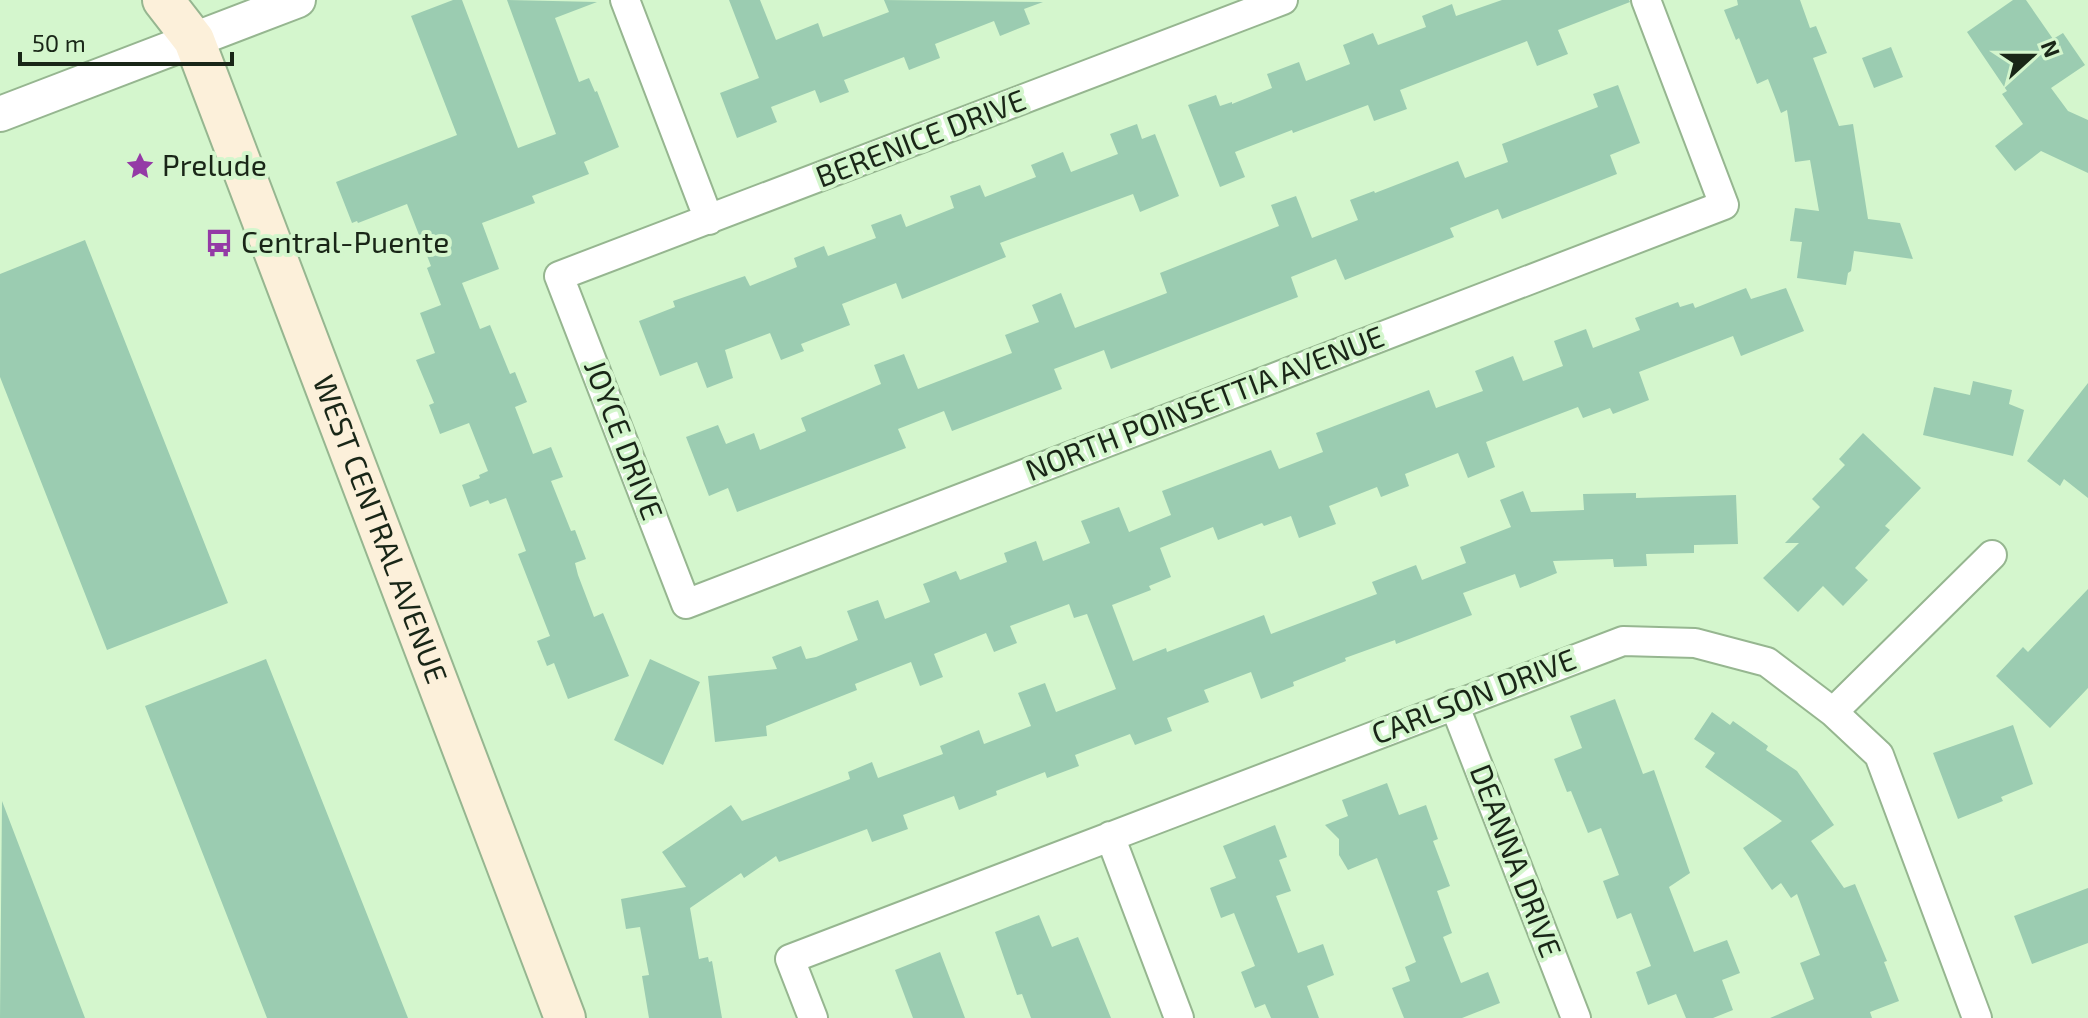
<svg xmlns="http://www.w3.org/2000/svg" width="2088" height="1018" font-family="'Exo 2',sans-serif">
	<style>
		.building { fill: #9bccb1 }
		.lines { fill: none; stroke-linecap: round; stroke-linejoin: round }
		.minor-casing { stroke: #96b690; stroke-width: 32 }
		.tertiary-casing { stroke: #96b690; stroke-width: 38 }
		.secondary-casing { stroke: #96b690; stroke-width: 44 }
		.minor { stroke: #fff; stroke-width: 28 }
		.tertiary { stroke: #fff; stroke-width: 34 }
		.secondary { stroke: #fcf0da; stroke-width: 40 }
		.labels { text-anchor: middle; stroke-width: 8; stroke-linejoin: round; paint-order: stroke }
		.street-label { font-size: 30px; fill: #192617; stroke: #d4f6cd }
		.poi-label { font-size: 30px; fill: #192617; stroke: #d4f6cd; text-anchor: start }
	</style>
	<rect width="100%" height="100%" fill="#d4f6cd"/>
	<!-- building -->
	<path class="building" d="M453,0H462L518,148L556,134L507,0L597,2L555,18L579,82L589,78L595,92L597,91L619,147L584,162L589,174L532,196L535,203L482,223L499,269L462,283L480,329L490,325L510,374L515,372L527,402L515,407L533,454L551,447L563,477L551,481L571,531L575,530L586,559L575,563L578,575L594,617L603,613L629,676L568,699L554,663L547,666L537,641L550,636L518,554L526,551L506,498L490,504L488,500L470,507L462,485L480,478L479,475L488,471L469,423L440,434L429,405L434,403L416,360L435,353L420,313L441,305L427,268L431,266L407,204L358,223L357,221L352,223L336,182L457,135L411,16Z
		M729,0H760L776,40L818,23L823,37L889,12L884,0L1043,2L1024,9L1030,24L1000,36L994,21L935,44L940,58L909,70L904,57L844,80L849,92L820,103L815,90L771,107L777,122L737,138L720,93L759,78Z
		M1502,0H1629L1630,2L1558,30L1568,54L1537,66L1527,41L1400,90L1407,109L1374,121L1368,105L1293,133L1292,130L1235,152L1245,177L1220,187L1188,105L1216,95L1220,106L1232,102V104L1272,88L1267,74L1299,62L1306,81L1350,64L1343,45L1373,33L1378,45L1426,27L1422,16L1452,4L1456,16Z
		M1737,0H1800L1810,28L1816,26L1827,53L1813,58L1839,126L1853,124L1868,219L1900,223L1913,259L1854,251L1851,271L1848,273L1846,285L1797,278L1802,242L1790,241L1795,208L1819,211L1810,160L1795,162L1787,110L1781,113L1768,79L1757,84L1739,38L1736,40L1724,10L1738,5Z
		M2013,0H2026L2053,39L2063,33L2085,65L2051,88L2068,111L2088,120V173L2041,151L2015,171L1995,146L2023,124L2002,94L2007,91L1967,32Z
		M1891,47L1903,77L1874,88L1862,58Z
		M1618,85L1640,143L1610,155L1617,174L1502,219L1498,209L1450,228L1454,237L1345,280L1336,259L1291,277L1298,297L1111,369L1104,350L1054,369L1062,389L952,431L944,411L898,429L906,448L737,512L728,488L709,496L686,437L718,425L726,444L754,433L760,450L806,431L801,418L881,384L874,365L904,354L918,389L1012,353L1005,335L1039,322L1032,305L1061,293L1075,328L1167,293L1160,273L1279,226L1271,205L1296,196L1312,238L1358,220L1350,200L1374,191L1375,193L1458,161L1465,178L1508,162L1502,144L1598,107L1593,94Z
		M1137,124L1142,139L1155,134L1179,196L1140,212L1133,194L1000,243L1006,257L902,299L896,283L842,304L850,325L801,344L804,351L781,360L770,333L725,350L733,378L707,388L697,362L660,376L639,321L675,307L673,301L745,276L750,286L797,267L794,258L824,246L828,256L876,238L871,225L901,214L906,227L954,208L950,196L980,185L985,197L1036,177L1031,165L1063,152L1071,172L1118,154L1110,134Z
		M85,240L228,603L107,650L0,377V274Z
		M1746,288L1751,299L1786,288L1804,331L1741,356L1733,336L1639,372L1649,400L1613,414L1610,408L1583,418L1578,407L1486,442L1495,467L1468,478L1458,453L1405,474L1409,486L1381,497L1377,487L1329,506L1336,524L1299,538L1291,516L1264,526L1262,523L1218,540L1213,527L1160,548L1171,577L1149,586L1151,590L1112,605L1133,661L1166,648L1167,652L1264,615L1271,634L1377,594L1372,582L1416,565L1422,580L1466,563L1460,547L1511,527L1500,500L1523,491L1531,512L1584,510L1583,494L1636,493V498L1736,495L1738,544L1694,545V553L1646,554L1647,566L1614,567L1613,559L1553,561L1557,573L1520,588L1515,574L1463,593L1472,615L1396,644L1395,640L1345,658L1346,661L1293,682L1294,686L1261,699L1251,672L1204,690L1209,702L1167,718L1172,731L1135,745L1130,734L1075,755L1079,766L1047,778L1045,772L996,791L997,795L959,810L954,796L903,815L908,829L872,842L867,829L779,862L776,856L744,878L741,873L690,908L699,959L708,957L709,962L712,961L722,1018H649L642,976L649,975L640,927L626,929L621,899L686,887L662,852L731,805L742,821L850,779L848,772L872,762L878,778L943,754L940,746L979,730L984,744L1031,726L1018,693L1045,683L1056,712L1116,689L1087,614L1074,618L1069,604L1010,626L1017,643L994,652L986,633L934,654L943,677L920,686L911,662L855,684L857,690L766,726L767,736L715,742L708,676L777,669L772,657L801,646L806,659L816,657L858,640L847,611L878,600L885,619L930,602L923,584L956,571L960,580L1007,562L1004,553L1036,541L1043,561L1090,543L1081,521L1119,507L1129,532L1171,515L1162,491L1271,450L1279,469L1323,452L1316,433L1429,390L1436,408L1483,391L1475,371L1513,356L1523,381L1563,366L1554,341L1586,329L1593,348L1640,330L1635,318L1678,302L1680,307L1693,303L1695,308Z
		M1973,381L2012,390L2009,404L2024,410L2013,456L1923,435L1934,387L1970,395Z
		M2088,383V498L2064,479L2060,486L2027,461Z
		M1863,433L1921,488L1885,526L1890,530L1855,568L1868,580L1843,606L1823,586L1798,612L1763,578L1799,543H1785L1820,507L1812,499L1845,465L1839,459Z
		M2088,589V688L2050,728L1996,676L2023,647L2028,652Z
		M266,659L408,1018H267L145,706Z
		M650,659L700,682L663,765L614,740Z
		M1615,699L1643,774L1654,770L1690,873L1669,887L1694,952L1727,940L1740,973L1722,980L1733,1010L1713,1018H1686L1676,994L1648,1005L1636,972L1651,966L1631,913L1617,919L1603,881L1619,875L1601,828L1588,833L1571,791L1567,792L1554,759L1582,748L1570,716Z
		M1712,712L1730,725L1733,721L1768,746L1766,750L1797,771L1834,825L1811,841L1844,888L1855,884L1887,961L1884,962L1899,1001L1870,1012L1872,1018H1770L1814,999L1800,963L1820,955L1797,894L1791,898L1781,883L1772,890L1743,848L1782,821L1705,767L1715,753L1694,739Z
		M2013,725L2033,784L2001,797L2003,801L1958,819L1933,753Z
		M1387,783L1399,815L1426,805L1438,839L1433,841L1450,886L1437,891L1452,933L1443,937L1461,983L1488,972L1500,1003L1462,1018H1404L1392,988L1410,981L1405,967L1416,962L1377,858L1348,870L1339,855V839L1325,825L1348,816L1342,800Z
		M2,801L85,1018H0Z
		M1275,825L1287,857L1279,860L1291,891L1276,896L1298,953L1323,944L1334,975L1307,986L1319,1018H1271L1265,1004L1255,1008L1241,972L1255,966L1234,913L1221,918L1210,888L1236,878L1223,846Z
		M2088,888V943L2032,964L2014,916Z
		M1039,915L1052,947L1078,937L1111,1018H1031L1022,994L1017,995L995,932Z
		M940,952L965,1018H913L895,970Z"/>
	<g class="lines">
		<defs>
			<path id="minor" d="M625,0L709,220
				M1283,0L559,276L686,604L1724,205L1646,0
				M1454,704L1576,1018
				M1833,712L1992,555
				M1110,836L1179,1018
				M813,1018L790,959L1623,641L1695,643L1767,662L1833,712L1879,755L1977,1018"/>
			<path id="tertiary" d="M0,114L298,0"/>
			<g id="secondary">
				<path id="s1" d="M163,0L194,40L565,1018"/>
			</g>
		</defs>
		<!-- minor casing -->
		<use href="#minor" class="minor-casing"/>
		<!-- tertiary casing -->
		<use href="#tertiary" class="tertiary-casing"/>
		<!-- secondary casing -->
		<use href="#secondary" class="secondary-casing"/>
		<!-- minor -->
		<use href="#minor" class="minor"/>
		<!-- tertiary -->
		<use href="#tertiary" class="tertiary"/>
		<!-- secondary -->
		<use href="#secondary" class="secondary"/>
	</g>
	<!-- icons -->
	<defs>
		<symbol id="sight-bare" viewBox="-9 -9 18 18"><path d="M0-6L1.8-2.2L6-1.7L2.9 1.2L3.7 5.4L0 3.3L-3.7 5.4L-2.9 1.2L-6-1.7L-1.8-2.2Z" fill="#943aa6" stroke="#d4f6cd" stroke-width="2.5" paint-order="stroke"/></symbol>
		<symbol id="bus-bare" viewBox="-9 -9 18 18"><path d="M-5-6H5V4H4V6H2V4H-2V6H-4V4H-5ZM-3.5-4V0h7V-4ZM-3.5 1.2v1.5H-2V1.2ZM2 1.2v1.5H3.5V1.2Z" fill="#943aa6" stroke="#d4f6cd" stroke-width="2.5" paint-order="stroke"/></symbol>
	</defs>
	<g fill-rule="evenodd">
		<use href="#sight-bare" x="120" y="146" width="40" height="40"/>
		<use href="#bus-bare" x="199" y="223" width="40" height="40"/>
	</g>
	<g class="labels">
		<!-- street labels -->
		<g class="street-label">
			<text transform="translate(921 139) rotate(-21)" y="10">BERENICE DRIVE</text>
			<text transform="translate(1205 404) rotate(-21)" y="10">NORTH POINSETTIA AVENUE</text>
			<text transform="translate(623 440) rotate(69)" y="10">JOYCE DRIVE</text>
			<text dy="10" stroke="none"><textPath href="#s1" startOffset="574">WEST CENTRAL AVENUE</textPath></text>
			<text transform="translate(1474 697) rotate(-21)" y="10">CARLSON DRIVE</text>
			<text transform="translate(1515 861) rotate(69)" y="10">DEANNA DRIVE</text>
		</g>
		<!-- poi labels -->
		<g class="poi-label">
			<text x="162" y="176">Prelude</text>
			<text x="241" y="253">Central-Puente</text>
		</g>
	</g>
	<!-- north arrow -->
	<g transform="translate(2032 56) rotate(69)" stroke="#d4f6cd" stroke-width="6" paint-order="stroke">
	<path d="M0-6L14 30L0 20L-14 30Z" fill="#192617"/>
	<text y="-12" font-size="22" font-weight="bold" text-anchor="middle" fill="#192617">N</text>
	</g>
	<!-- scale -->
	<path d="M20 52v12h212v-12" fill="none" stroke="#192617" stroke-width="4"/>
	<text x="32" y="52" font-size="24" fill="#192617" stroke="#d4f6cd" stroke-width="6" paint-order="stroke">50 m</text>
</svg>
